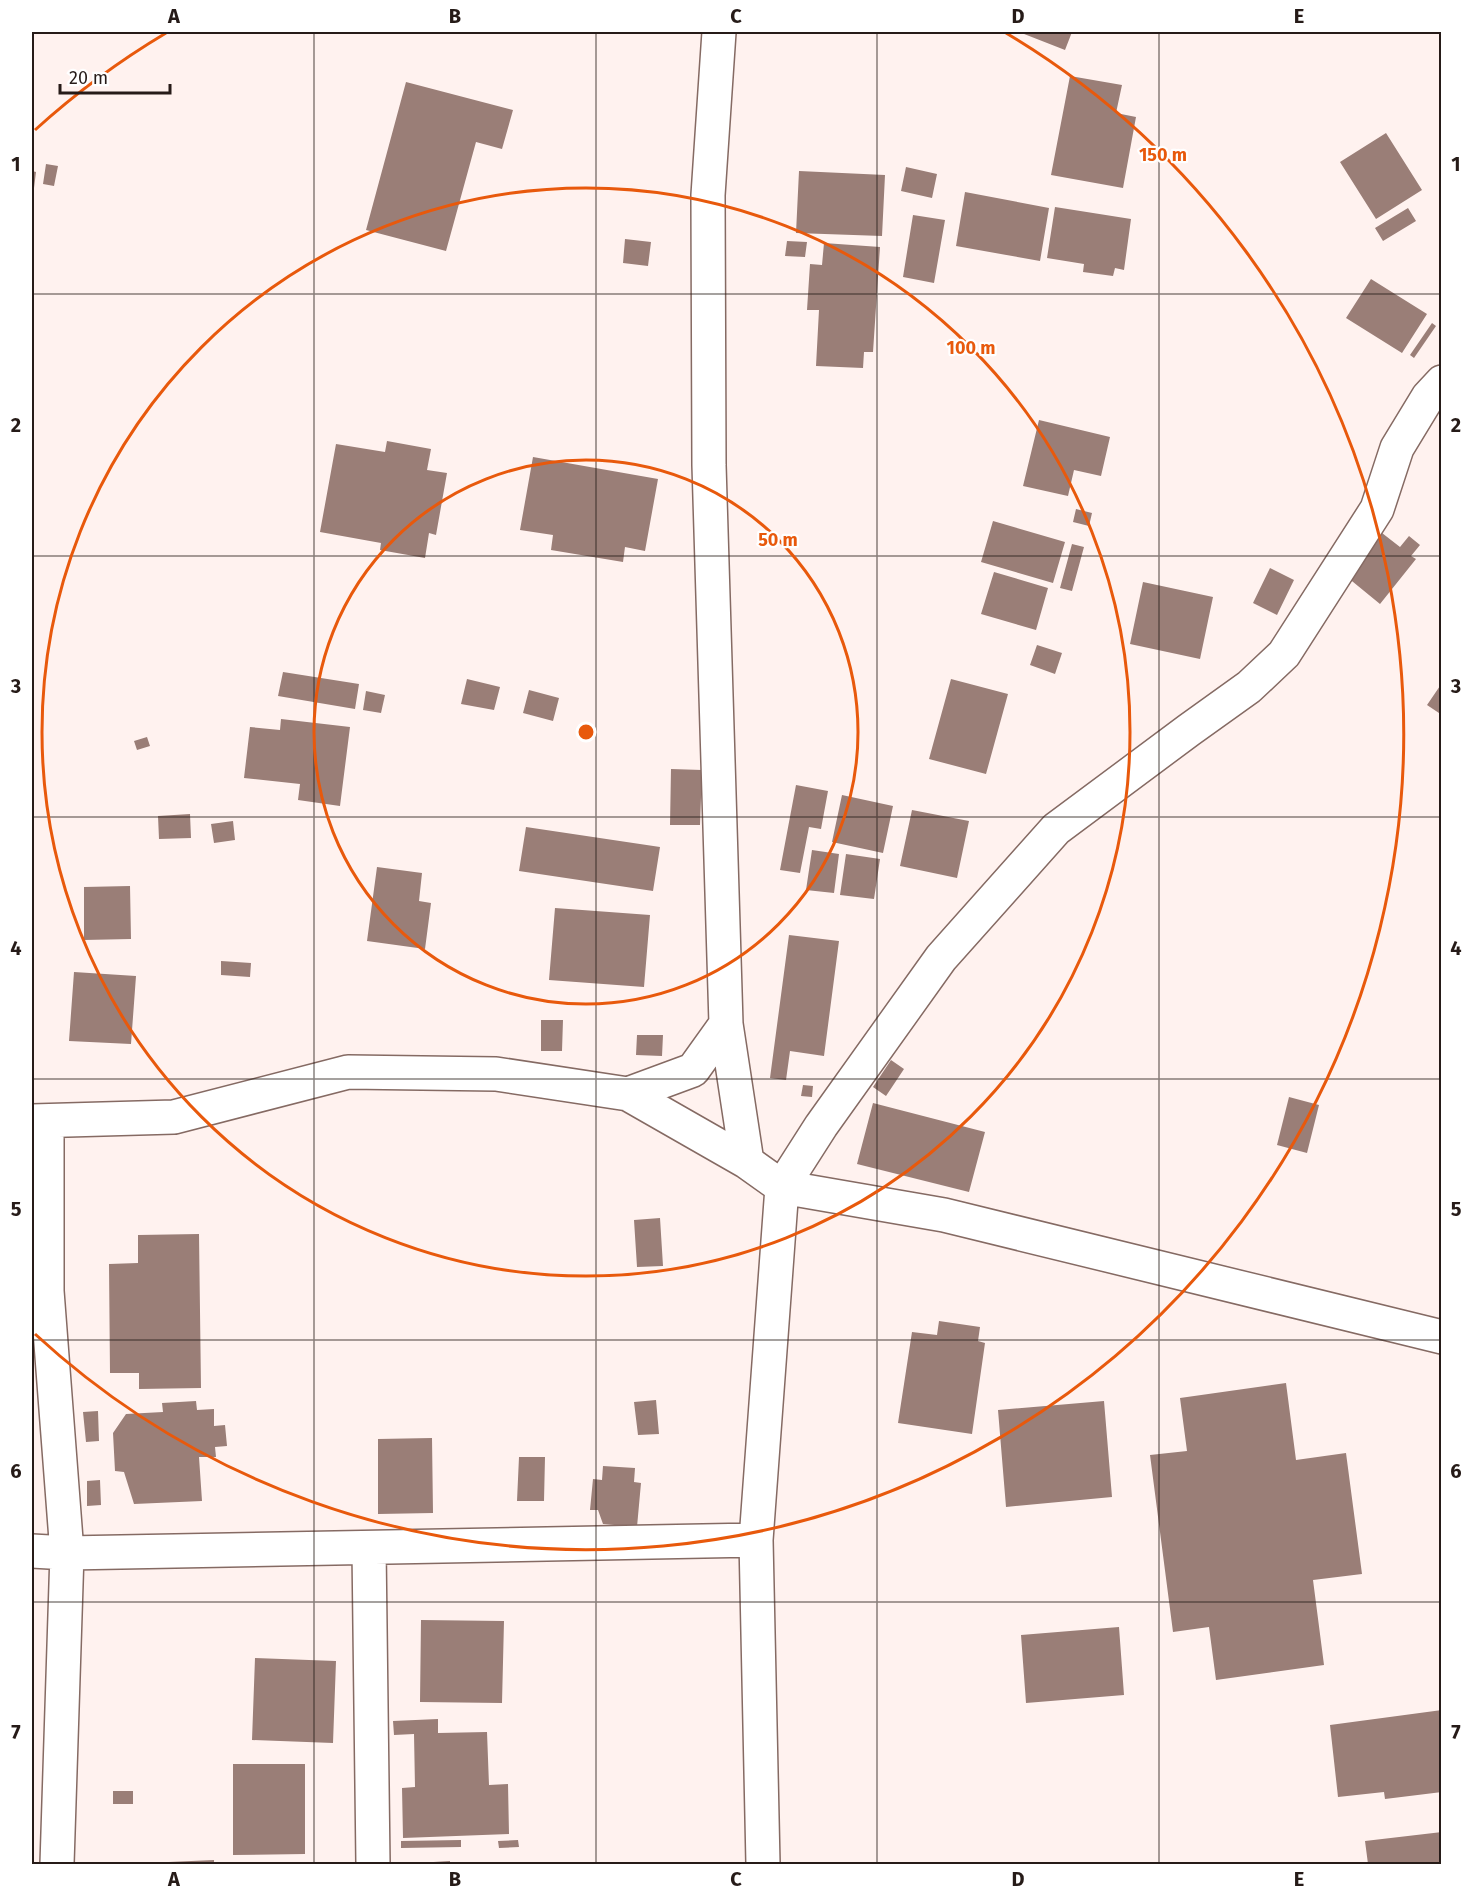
<svg xmlns="http://www.w3.org/2000/svg" width="1473" height="1896" font-family="'Fira Sans',sans-serif">
	<style>
		.building { fill: #9a7e77 }
		.lines { fill: none; stroke-linecap: round; stroke-linejoin: round }
		.street-casing { stroke: #856a63; stroke-width: 36 }
		.street { stroke: #fff; stroke-width: 33 }
		.grid { fill: none; stroke: #261b18; stroke-width: 1.5; stroke-opacity: 0.55 }
		.ring { fill: none; stroke: #e8590c; stroke-width: 3 }
		.centre { fill: #e8590c; stroke: #fff; stroke-width: 3 }
		.ring-label { font-size: 18px; text-anchor: middle; font-weight: bold; fill: #e8590c; stroke: #fff; stroke-width: 4.5; stroke-linejoin: round; paint-order: stroke }
		.neatline { fill: none; stroke: #261b18; stroke-width: 2 }
		.grid-label { font-size: 20px; text-anchor: middle; font-weight: bold; fill: #261b18 }
	</style>
	<rect width="100%" height="100%" fill="#fff2ef"/>
	<!-- building -->
	<path class="building" d="M1019,32H1072L1065,50Z
		M1070,76L1122,85L1116,113L1136,117L1123,188L1051,175Z
		M406,82L513,110L502,149L476,142L446,251L366,230Z
		M1386,133L1422,190L1376,219L1340,162Z
		M46,164L58,166L54,186L43,184Z
		M906,167L937,174L932,198L901,191Z
		M32,171L36,172L33,196H32Z
		M799,171L885,175L882,236L796,233Z
		M965,192L1049,208L1040,261L956,246Z
		M1055,207L1131,219L1124,270L1115,268L1113,276L1083,272L1084,264L1047,258Z
		M1408,208L1416,221L1383,241L1375,228Z
		M913,215L945,220L934,283L903,277Z
		M625,239L651,242L648,266L623,263Z
		M787,241L807,242L805,257L785,256Z
		M824,243L880,247L873,352H864L863,368L816,366L819,310H807L810,264L822,265Z
		M1371,279L1427,314L1402,353L1346,318Z
		M1432,323L1436,326L1414,358L1410,355Z
		M1039,420L1110,437L1101,476L1074,470L1068,496L1023,486Z
		M387,441L431,449L427,470L447,473L436,535L429,533L425,558L380,550L381,543L320,532L336,444L385,452Z
		M533,457L658,479L645,551L625,547L623,562L551,550L553,535L520,530Z
		M1076,509L1092,513L1089,526L1073,522Z
		M993,521L1065,542L1053,583L981,562Z
		M1382,533L1400,547L1409,536L1420,545L1411,556L1416,559L1380,604L1347,577Z
		M1072,544L1084,547L1072,591L1060,588Z
		M1270,568L1294,580L1277,615L1253,603Z
		M994,572L1048,588L1036,630L981,614Z
		M1143,582L1213,597L1200,659L1130,644Z
		M1037,645L1062,653L1055,674L1030,665Z
		M283,672L359,684L355,709L278,696Z
		M467,679L500,687L494,710L461,704Z
		M951,679L1008,694L986,774L929,759Z
		M1442,683V715L1427,705Z
		M529,690L559,698L553,721L523,713Z
		M366,691L385,695L381,713L363,710Z
		M281,719L350,727L340,806L298,800L300,784L244,778L250,727L280,730Z
		M147,737L150,746L137,750L134,741Z
		M671,769L702,770L700,825H670Z
		M796,785L828,791L821,829L809,827L800,873L780,870Z
		M842,795L893,806L883,853L832,842Z
		M912,810L969,821L957,878L900,866Z
		M190,814L191,838L159,839L158,816Z
		M233,821L235,840L214,843L211,824Z
		M526,827L660,847L653,891L519,871Z
		M812,850L839,854L834,893L806,890Z
		M846,854L880,859L874,899L840,895Z
		M377,867L422,873L419,901L431,903L425,949L367,941Z
		M130,886L131,939L84,940V887Z
		M555,908L650,915L644,987L549,980Z
		M789,935L839,941L824,1056L790,1051L786,1080L770,1078Z
		M221,961L251,963L250,977L221,975Z
		M74,972L136,976L131,1044L69,1041Z
		M541,1020H563L562,1051H541Z
		M637,1035H663L662,1056L636,1055Z
		M891,1060L904,1069L886,1096L873,1087Z
		M803,1085L813,1086L812,1097L801,1096Z
		M1289,1097L1319,1105L1307,1153L1277,1145Z
		M873,1103L985,1132L969,1192L857,1164Z
		M660,1218L663,1266L637,1267L634,1220Z
		M199,1234L201,1388L139,1389V1373H110L109,1264L138,1263V1235Z
		M939,1321L980,1327L978,1341L985,1343L972,1434L898,1423L912,1332L937,1335Z
		M1286,1383L1296,1460L1346,1453L1362,1574L1313,1580L1324,1665L1216,1680L1209,1627L1173,1632L1150,1455L1187,1451L1180,1398Z
		M656,1400L659,1434L638,1435L634,1402Z
		M196,1401L197,1410L214,1409V1426L225,1425L227,1446L215,1447L216,1457H199L202,1501L134,1504L124,1472L115,1471L113,1433L126,1414L163,1412L162,1403Z
		M1104,1401L1112,1497L1006,1507L998,1410Z
		M98,1411L99,1441L86,1442L83,1412Z
		M432,1438L433,1513L378,1514V1439Z
		M519,1457H545L544,1501H517Z
		M603,1466L635,1468L634,1482L641,1483L637,1527L603,1524L598,1510H590L593,1479L602,1480Z
		M100,1480L101,1505L87,1506V1481Z
		M421,1620L504,1621L502,1703L420,1702Z
		M1119,1627L1124,1695L1026,1703L1021,1635Z
		M255,1658L336,1661L333,1743L252,1740Z
		M1442,1710V1792L1385,1799L1384,1792L1338,1797L1330,1725Z
		M438,1719V1733L487,1732L489,1785L508,1784L509,1834L403,1838L402,1788L415,1787L414,1734L394,1735L393,1721Z
		M233,1764H305V1854L233,1855Z
		M113,1791H133V1804H113Z
		M1442,1832V1864H1368L1365,1841Z
		M461,1840V1847L401,1848V1841Z
		M518,1840L519,1847L499,1848L498,1841Z
		M214,1860V1864H146V1863Z
		M450,1861V1864H417V1863Z"/>
	<g class="lines">
		<defs>
			<path id="street" d="M726,1024L747,1162
				M628,1094L693,1070L726,1024L709,465L708,195L719,32
				M32,1121L174,1117L348,1072L496,1074L628,1094L747,1162L782,1187L944,1215L1442,1337
				M47,1121V1291L67,1553L57,1864
				M369,1548L373,1864
				M32,1551L67,1553L756,1540
				M763,1864L756,1540L782,1187L821,1126L941,958L1056,829L1189,730L1249,687L1284,654L1377,509L1397,448L1428,397L1442,382"/>
		</defs>
		<!-- street casing -->
		<use href="#street" class="street-casing"/>
		<!-- street -->
		<use href="#street" class="street"/>
	</g>
	<!-- grid -->
	<path class="grid" d="M314,32V1864M596,32V1864M877,32V1864M1159,32V1864M32,294H1442M32,556H1442M32,817H1442M32,1079H1442M32,1340H1442M32,1602H1442"/>
	<!-- distance rings -->
	<g class="ring">
		<circle cx="586" cy="732" r="272"/>
		<circle cx="586" cy="732" r="544"/>
		<path d="M35 130A816 816 0 0 1 166 33M1006 33A816 816 0 1 1 35 1334"/>
	</g>
	<circle cx="586" cy="732" r="9" class="centre"/>
	<g class="ring-label">
		<text x="1163" y="161">150 m</text>
		<text x="971" y="354">100 m</text>
		<text x="778" y="546">50 m</text>
	</g>
	<!-- border -->
	<rect width="1473" height="1896" fill="none" stroke="#ffffff" stroke-width="66"/>
	<!-- scale -->
	<path d="M60 84v9h110v-9" fill="none" stroke="#261b18" stroke-width="3"/>
	<text x="69" y="84" font-size="18" fill="#261b18" stroke="#ffffff" stroke-width="4.5" paint-order="stroke">20 m</text>
	<rect x="33" y="33" width="1407" height="1830" class="neatline"/>
	<g class="grid-label">
		<text x="174" y="23">A</text>
		<text x="455" y="23">B</text>
		<text x="736" y="23">C</text>
		<text x="1018" y="23">D</text>
		<text x="1299" y="23">E</text>
		<text x="16" y="171">1</text>
		<text x="1456" y="171">1</text>
		<text x="16" y="432">2</text>
		<text x="1456" y="432">2</text>
		<text x="16" y="693">3</text>
		<text x="1456" y="693">3</text>
		<text x="16" y="955">4</text>
		<text x="1456" y="955">4</text>
		<text x="16" y="1216">5</text>
		<text x="1456" y="1216">5</text>
		<text x="16" y="1478">6</text>
		<text x="1456" y="1478">6</text>
		<text x="16" y="1739">7</text>
		<text x="1456" y="1739">7</text>
		<text x="174" y="1886">A</text>
		<text x="455" y="1886">B</text>
		<text x="736" y="1886">C</text>
		<text x="1018" y="1886">D</text>
		<text x="1299" y="1886">E</text>
	</g>
</svg>
